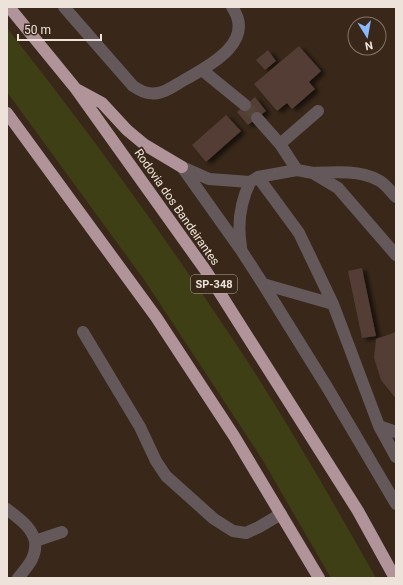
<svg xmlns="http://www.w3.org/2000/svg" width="403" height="585" font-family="Roboto,sans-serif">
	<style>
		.green { fill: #3e3f14 }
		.building { fill: #533d34; filter: url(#shadow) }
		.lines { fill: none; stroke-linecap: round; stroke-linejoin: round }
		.minor-tunnel { stroke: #544437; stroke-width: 12; stroke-dasharray: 12 6; stroke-linecap: butt }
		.minor { stroke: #64585b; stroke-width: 12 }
		.highway { stroke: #b0949a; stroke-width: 12 }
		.labels { text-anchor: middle; stroke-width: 3.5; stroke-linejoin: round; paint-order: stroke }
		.shield { fill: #39281a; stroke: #b8aba0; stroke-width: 1 }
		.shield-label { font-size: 11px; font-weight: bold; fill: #eee3da }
		.street-label { font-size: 12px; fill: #eee3da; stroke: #39281a }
	</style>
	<defs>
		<filter id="shadow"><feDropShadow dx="4.5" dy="2.5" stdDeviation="2" flood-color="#0009"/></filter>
	</defs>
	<rect width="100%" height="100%" fill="#39281a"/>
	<!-- green -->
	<path class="green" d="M7,28C86,128 161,231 232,338C284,415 330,497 376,578H331L262,459L145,281L7,92Z"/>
	<!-- building -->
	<path class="building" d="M299,46L321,71L309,82L315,89L292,109L287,103L277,111L254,84Z
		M268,50L276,61L265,70L256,60Z
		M255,97L266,111L248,125L237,112Z
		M226,115L241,131L206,162L192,145Z
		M362,268L376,336L362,338L348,271Z
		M396,332V399L381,380L374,358L376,339Z"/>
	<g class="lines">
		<!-- minor-tunnel -->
		<path class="minor-tunnel" d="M245,105L257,118"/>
		<!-- minor -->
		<path class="minor" d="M64,7L133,86C141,91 148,95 158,93C167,92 178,83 186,79C211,65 256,41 232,7
			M202,70L245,105
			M257,118L280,144L297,170
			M280,144L318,111
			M182,167L209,179L250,182L258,177L297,170L313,173L338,188L396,255
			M182,167L241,250L263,284L333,304
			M313,173C334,172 360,170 378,180C385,183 391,192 396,197
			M258,177L299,233L333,304L379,426L396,432
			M241,247C237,223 240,203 250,182
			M263,284L327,387L396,504
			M83,332L140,427L156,461L166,476L214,519L233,531L246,533L259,527L281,514
			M379,426L396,457
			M7,509C19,519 31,526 35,541
			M18,578C28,566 37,557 35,541L62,532"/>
		<!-- highway -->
		<path class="highway" d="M9,7L76,89L206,271L358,511L395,578
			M78,90L102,103L127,130L145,145L182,167
			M7,113L156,317L234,436L319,578"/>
	</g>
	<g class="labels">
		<!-- shield labels -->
		<rect class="shield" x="191" y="275" width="46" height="18" rx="3"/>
		<g class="shield-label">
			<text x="214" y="288">SP-348</text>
		</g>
		<!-- street labels -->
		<g class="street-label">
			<text transform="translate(177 207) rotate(55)" y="4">Rodovia dos Bandeirantes</text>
		</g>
	</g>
	<!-- border -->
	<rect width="403" height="585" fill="none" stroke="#eee3da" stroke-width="16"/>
	<!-- north arrow -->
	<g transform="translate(367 36) rotate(169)"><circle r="19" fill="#39281a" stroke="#817367"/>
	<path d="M0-3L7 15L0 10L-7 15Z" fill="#8bbafc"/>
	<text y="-6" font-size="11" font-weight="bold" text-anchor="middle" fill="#eee3da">N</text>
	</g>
	<!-- scale -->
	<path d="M18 34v6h83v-6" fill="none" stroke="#eee3da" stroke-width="2"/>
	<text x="24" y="34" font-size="12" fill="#eee3da" stroke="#39281a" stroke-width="3" paint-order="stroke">50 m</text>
</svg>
